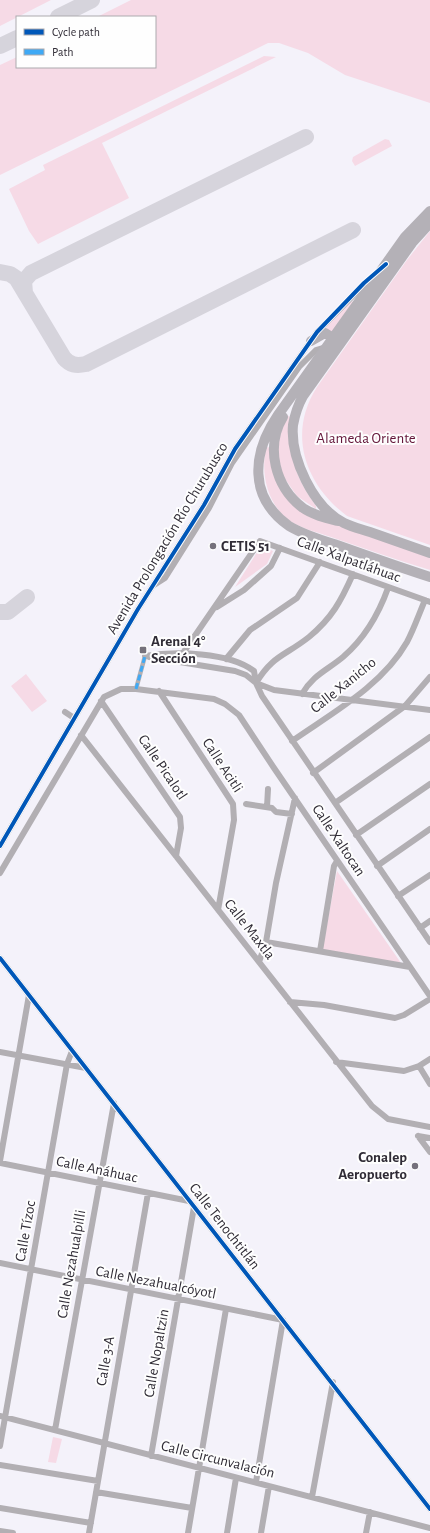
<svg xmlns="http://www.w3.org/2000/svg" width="430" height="1533" font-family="'Alegreya Sans',sans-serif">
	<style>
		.green { fill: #f6dae6 }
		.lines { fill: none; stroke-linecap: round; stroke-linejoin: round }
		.taxiway { stroke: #d6d4dc; stroke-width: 16 }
		.pedestrian { stroke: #b2afb3; stroke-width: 4.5 }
		.minor { stroke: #b2afb3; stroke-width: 6 }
		.primary { stroke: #b4b1b7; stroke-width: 10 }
		.quiet { stroke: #3fa9f5; stroke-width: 3; stroke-dasharray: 6 3; stroke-linecap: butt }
		.cycleway-casing { stroke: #fefefe; stroke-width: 6 }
		.cycleway { stroke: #0057b8; stroke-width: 4 }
		.poi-dot { fill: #75717b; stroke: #fefefe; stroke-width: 1.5 }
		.labels { text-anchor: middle; stroke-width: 4; stroke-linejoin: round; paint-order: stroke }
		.park-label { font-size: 15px; fill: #64163a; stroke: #fefefe }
		.street-label { font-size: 15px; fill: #302c36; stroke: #fefefe }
		.poi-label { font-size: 15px; font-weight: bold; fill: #302c36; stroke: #fefefe; text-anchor: start }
	</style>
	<rect width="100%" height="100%" fill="#f4f2fa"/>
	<!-- green -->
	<path class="green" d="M0,0H51L0,26Z
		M131,0H430V103L345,75L308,53L279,43H268L0,175V65L17,57V67H155V17H97Z
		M264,56L276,57L102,143L129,198L38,244L29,231L9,189L45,170L43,165Z
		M385,139L389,140L392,146L355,166L352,161L353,157Z
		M430,231V545L347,516C305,484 287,434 317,387L407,260Z
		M354,301L334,332L323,330L350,302Z
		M287,415L290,417C291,457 292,472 316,506V509L297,496L283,476L276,448Z
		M268,447L270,448L290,501L430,557V570C397,560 364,548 331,537C317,532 298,528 286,518C266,500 261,472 266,448Z
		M261,546L273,551L267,564L235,587Z
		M26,674L47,701L32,712L11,686Z
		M337,871L401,963L322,951Z
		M53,1437L62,1439L56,1463L48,1462Z"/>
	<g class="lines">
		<!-- taxiway -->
		<path class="taxiway" d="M58,17L92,0
			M0,46L17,38
			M0,272L10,274L16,278L64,358C70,365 76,366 86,364L353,230
			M25,293L24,281L31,273L306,137
			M1,612H8L27,597"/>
		<!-- pedestrian -->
		<path class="pedestrian" d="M136,689L145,656"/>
		<!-- minor -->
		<path class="minor" d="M154,585L165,578L209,508L232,463L299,367L316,350L326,347
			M217,607L244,590L271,566L280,548
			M183,653L260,541L430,602
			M145,656C175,651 229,652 254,671L256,683L262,696L430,942
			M149,657L235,671L246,675L256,683L274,690L430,710
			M226,659L250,630L297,598L320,562
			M256,683C273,655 285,656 309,637C332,618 341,601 353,574
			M159,691L233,804L234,820L218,910
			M302,694C313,675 326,671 343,657C365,638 378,616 388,588
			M101,701L180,817L181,828L176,856
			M65,712L74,718
			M81,735L372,1106L388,1119L430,1127
			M292,741C332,713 382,686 407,642C414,629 419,614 425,600
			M313,773L405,706L430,677
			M335,803L430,737
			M246,804L272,808L276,812L292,814
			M267,807L268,789
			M356,835L430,784
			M0,846L138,609L204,505L235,449L317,332L374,275
			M377,866L430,829
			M0,873L104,697L121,689H136L214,699L225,704L239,715L274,768L430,996
			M398,896L430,875
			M420,928L430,921
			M266,942L410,967
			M320,951L334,866L337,861
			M0,958L430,1509
			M259,962L266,942L276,883L295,798
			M290,1002L324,1005L395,1018L404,1015L430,999
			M0,1052L86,1068
			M336,1062L404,1071L419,1066L430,1059
			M419,1066L430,1084
			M418,1136L430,1152
			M418,1136L430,1138
			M0,1161L29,995
			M0,1163L189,1201
			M0,1263L283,1320
			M0,1416L430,1528
			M55,1430L114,1103
			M0,1446L67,1064L72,1051
			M151,1456L194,1207
			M0,1465L98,1481
			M256,1482L283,1320
			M96,1492L192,1508
			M312,1497L333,1382
			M0,1508L91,1523
			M0,1531L13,1533
			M89,1533L148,1193
			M188,1533L226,1309
			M227,1533L236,1478
			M261,1533L269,1486
			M366,1533L370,1512"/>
		<!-- primary -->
		<path class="primary" d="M430,211L405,237L278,415C252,453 248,497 289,526C304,535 321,540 337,545C368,556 399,567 430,577
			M430,223L412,243L303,396C298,405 295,414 293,425C290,458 313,507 344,523C352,527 361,529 370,532C390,539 410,546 430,553
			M311,341L325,333L338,341
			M283,417C265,447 275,487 303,508C313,515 326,518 338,521"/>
		<!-- quiet -->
		<path class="quiet" d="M136,689L145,656"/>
		<defs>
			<path id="cycleway" d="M0,846L138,609L204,505L235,449L317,332L364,283L386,264
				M0,958L430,1509"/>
		</defs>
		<!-- cycleway casing -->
		<use href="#cycleway" class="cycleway-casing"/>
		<!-- cycleway -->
		<use href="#cycleway" class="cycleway"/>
	</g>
	<!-- markers -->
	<g class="poi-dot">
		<circle cx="213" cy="546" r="4"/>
		<rect x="139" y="646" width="8" height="8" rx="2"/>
		<circle cx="415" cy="1166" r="4"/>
	</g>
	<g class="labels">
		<!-- park labels -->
		<g class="park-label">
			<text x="366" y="443">Alameda Oriente</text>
		</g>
		<!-- street labels -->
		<g class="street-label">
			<text transform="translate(167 538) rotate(-59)" y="5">Avenida Prolongación Río Churubusco</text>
			<text transform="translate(349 559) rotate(20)" y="5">Calle Xalpatláhuac</text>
			<text transform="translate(343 685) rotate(-39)" y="5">Calle Xanicho</text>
			<text transform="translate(223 765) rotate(57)" y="5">Calle Acitli</text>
			<text transform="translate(163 767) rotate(56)" y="5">Calle Picalotl</text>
			<text transform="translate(339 840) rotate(56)" y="5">Calle Xaltocan</text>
			<text transform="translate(250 929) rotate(52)" y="5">Calle Maxtla</text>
			<text transform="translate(97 1169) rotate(12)" y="5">Calle Anáhuac</text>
			<text transform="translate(225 1226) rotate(52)" y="5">Calle Tenochtitlán</text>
			<text transform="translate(25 1231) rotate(-80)" y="5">Calle Tízoc</text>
			<text transform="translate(71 1264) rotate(-80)" y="5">Calle Nezahualpilli</text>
			<text transform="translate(156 1282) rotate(11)" y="5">Calle Nezahualcóyotl</text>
			<text transform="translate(156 1353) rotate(-80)" y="5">Calle Nopaltzin</text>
			<text transform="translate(105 1361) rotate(-80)" y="5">Calle 3-A</text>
			<text transform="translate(218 1459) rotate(14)" y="5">Calle Circunvalación</text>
		</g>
		<!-- poi labels -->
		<g class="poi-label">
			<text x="221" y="551">CETIS 51</text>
			<text x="151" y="646">Arenal 4°<tspan x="151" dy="17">Sección</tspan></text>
			<text x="407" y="1162" text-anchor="end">Conalep<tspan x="407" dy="17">Aeropuerto</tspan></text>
		</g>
	</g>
	<!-- legend -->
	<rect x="16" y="16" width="140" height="52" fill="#fefefe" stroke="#acaaae"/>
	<rect x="24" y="29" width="20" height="6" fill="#0057b8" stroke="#acaaae"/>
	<text x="52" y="36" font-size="12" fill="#302c36">Cycle path</text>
	<rect x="24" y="49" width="20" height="6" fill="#3fa9f5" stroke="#acaaae"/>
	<text x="52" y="56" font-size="12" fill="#302c36">Path</text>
</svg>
